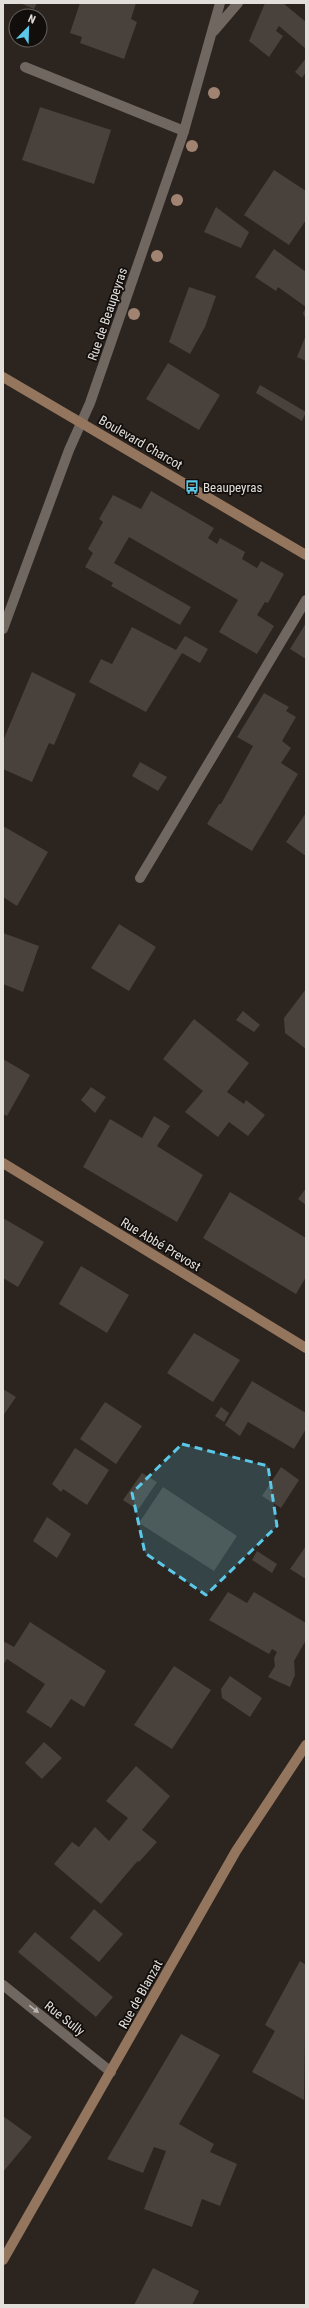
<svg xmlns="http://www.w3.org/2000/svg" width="309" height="2308" font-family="'Roboto Condensed',sans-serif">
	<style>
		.building { fill: #49413b }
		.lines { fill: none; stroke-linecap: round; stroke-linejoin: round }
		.lane { stroke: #706761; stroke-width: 10 }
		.street { stroke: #706761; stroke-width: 10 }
		.secondary { stroke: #94755e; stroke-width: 10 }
		.tree { fill: #a08471 }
		.oneway { fill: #bab4b0 }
		.marked { fill: #5bc8e7; fill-opacity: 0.2; stroke: #5bc8e7; stroke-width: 3; stroke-dasharray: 8 5; stroke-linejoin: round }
		.labels { text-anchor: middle; stroke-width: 3.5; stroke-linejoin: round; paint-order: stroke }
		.street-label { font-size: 13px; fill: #e2deda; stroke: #120e0c }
		.poi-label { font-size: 13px; fill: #e2deda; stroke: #120e0c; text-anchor: start }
	</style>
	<rect width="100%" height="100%" fill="#2c241f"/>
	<!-- building -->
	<path class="building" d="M20,3H37L34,9Z
		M80,3H136L131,19L137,22L124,59L80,43L82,37L70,33Z
		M265,3H283L306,22V49L279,26L276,31L283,36L269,57L249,41Z
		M306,58V72L302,78L295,72Z
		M40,107L111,130L94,184L22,160Z
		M274,170L306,191V220L289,245L244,215Z
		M216,207L249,232L241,248L204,232Z
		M274,249L306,272V307L278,287L276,291L255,277Z
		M189,287L216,296L205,327L190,354L169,342Z
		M306,308V320L303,313Z
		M306,335V361L297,357Z
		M168,363L220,395L199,430L146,399Z
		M260,385L306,412L302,421L256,393Z
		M151,491L214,528L208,538L217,544L220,538L245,552L242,559L257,568L261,561L284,574L268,603L265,602L257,615L274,626L257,654L219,632L238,600L129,537L114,563L191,607L180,625L111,586L113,583L85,567L93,553L88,549L103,522L99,519L113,495L141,509Z
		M306,623V659L290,649Z
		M132,627L176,650L185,636L208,649L200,663L182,653L146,712L89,682L101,659L112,664Z
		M32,672L76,694L54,745L49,743L32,782L3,769V741Z
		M264,693L289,707L286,711L296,717L282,741L291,748L281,763L298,774L252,851L207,824L219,804H221L253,746L237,737Z
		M140,762L167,777L158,791L132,776Z
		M306,813V856L286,842Z
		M3,826L48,852L17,906L3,897Z
		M119,924L156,947L129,991L91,968Z
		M3,933L39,946L23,992L3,984Z
		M306,989V1049L285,1033L284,1018Z
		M243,1011L260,1025L254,1032L236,1020Z
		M194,1019L249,1063L227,1092L244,1104L246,1100L265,1115L248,1136L229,1122L218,1137L185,1112L203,1091L163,1059Z
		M3,1059L30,1075L7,1116L3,1114Z
		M91,1087L106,1097L95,1113L81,1100Z
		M154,1116L170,1126L157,1146L203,1175L177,1222L83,1167L110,1119L142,1138Z
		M306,1188V1205L298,1199Z
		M230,1192L306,1238V1277L296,1294L203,1238Z
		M3,1218L44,1242L18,1287L3,1278Z
		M81,1266L129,1295L107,1333L59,1304Z
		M194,1333L240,1360L213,1402L167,1373Z
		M252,1381L306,1413V1429L294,1449L248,1422L240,1436L225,1425Z
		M3,1389L16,1397L3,1416Z
		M105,1402L142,1426L116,1464L80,1439Z
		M221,1407L229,1413L224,1422L215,1416Z
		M75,1448L109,1470L87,1505L63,1489L61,1492L52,1484Z
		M281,1467L299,1480L281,1508L262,1496Z
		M142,1473L157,1482L138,1510L123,1500Z
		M163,1487L237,1536L214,1571L139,1523Z
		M47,1517L71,1534L57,1558L33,1541Z
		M306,1546V1579L290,1569Z
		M257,1551L277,1564L272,1573L252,1560Z
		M228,1592L247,1603L254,1592L306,1623V1640L294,1661L295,1675L290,1687L268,1677L275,1666L274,1658L277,1652L272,1649L269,1654L209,1620Z
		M30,1622L106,1671L84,1707L71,1699L51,1728L26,1712L45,1684L7,1659L3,1665V1641L14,1647Z
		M174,1666L211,1690L172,1749L134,1725Z
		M230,1676L262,1698L250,1717L222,1698L221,1689Z
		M44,1742L62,1758L42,1779L25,1763Z
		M136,1766L170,1796L142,1830L157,1842L139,1862L138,1861L135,1864L101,1904L54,1864L72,1842L79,1847L95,1827L109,1841L128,1818L106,1801Z
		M94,1909L123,1934L99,1962L70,1938Z
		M35,1932L113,1997L96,2017L18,1952Z
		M300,1961L306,1965L304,2100L252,2072L275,2031L265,2025Z
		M181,2034L220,2055L179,2124L214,2144L210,2152L237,2164L220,2206L202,2199L192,2227L144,2209L166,2151L154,2147L143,2173L107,2159Z
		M3,2116L32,2137L3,2172Z
		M153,2268L199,2291L192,2305H134Z"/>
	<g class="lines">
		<!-- lane -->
		<path class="lane" d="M25,67L184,131
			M140,878L306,600"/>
		<!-- street -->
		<path class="street" d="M214,31L238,3
			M3,629L69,450L90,403L184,131L220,3
			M3,1985L111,2072"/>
		<!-- secondary -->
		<path class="secondary" d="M3,377L306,555
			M3,1163L306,1348
			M3,2260L236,1851L306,1745"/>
	</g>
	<!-- trees -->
	<g class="tree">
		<circle cx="214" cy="93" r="6"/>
		<circle cx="192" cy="146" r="6"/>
		<circle cx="177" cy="200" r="6"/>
		<circle cx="157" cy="256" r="6"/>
		<circle cx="134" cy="314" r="6"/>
	</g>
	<!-- one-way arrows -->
	<defs><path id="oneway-solid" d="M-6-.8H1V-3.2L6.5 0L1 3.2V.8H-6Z"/></defs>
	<use class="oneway" href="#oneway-solid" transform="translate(34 2009) rotate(38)"/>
	<!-- marked area -->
	<path class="marked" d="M182,1444L268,1466L277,1526L206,1595L145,1553L132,1493Z"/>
	<!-- icons -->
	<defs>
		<symbol id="bus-bare" viewBox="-9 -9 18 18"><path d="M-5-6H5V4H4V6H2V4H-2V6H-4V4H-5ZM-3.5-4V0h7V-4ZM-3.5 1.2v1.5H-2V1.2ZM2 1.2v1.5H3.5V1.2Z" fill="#5bc8e7" stroke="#120e0c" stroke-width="2.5" paint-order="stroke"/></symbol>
	</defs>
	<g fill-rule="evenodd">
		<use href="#bus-bare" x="182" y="477" width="20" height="20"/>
	</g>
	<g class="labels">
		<!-- street labels -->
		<g class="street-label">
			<text transform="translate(107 314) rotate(-71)" y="5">Rue de Beaupeyras</text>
			<text transform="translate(141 442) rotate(30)" y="5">Boulevard Charcot</text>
			<text transform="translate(161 1244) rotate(31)" y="5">Rue Abbé Prevost</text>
			<text transform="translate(140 1994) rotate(-61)" y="5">Rue de Blanzat</text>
			<text transform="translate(65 2018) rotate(38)" y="5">Rue Sully</text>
		</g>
		<!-- poi labels -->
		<g class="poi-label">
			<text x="203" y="492">Beaupeyras</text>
		</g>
	</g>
	<!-- border -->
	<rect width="309" height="2308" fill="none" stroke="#e2deda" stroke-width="8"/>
	<!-- north arrow -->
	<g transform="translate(28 28) rotate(23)"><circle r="19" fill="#120e0c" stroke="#65615e"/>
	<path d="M0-3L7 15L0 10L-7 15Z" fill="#5bc8e7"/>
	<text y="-6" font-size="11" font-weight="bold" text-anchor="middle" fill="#e2deda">N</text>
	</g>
</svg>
